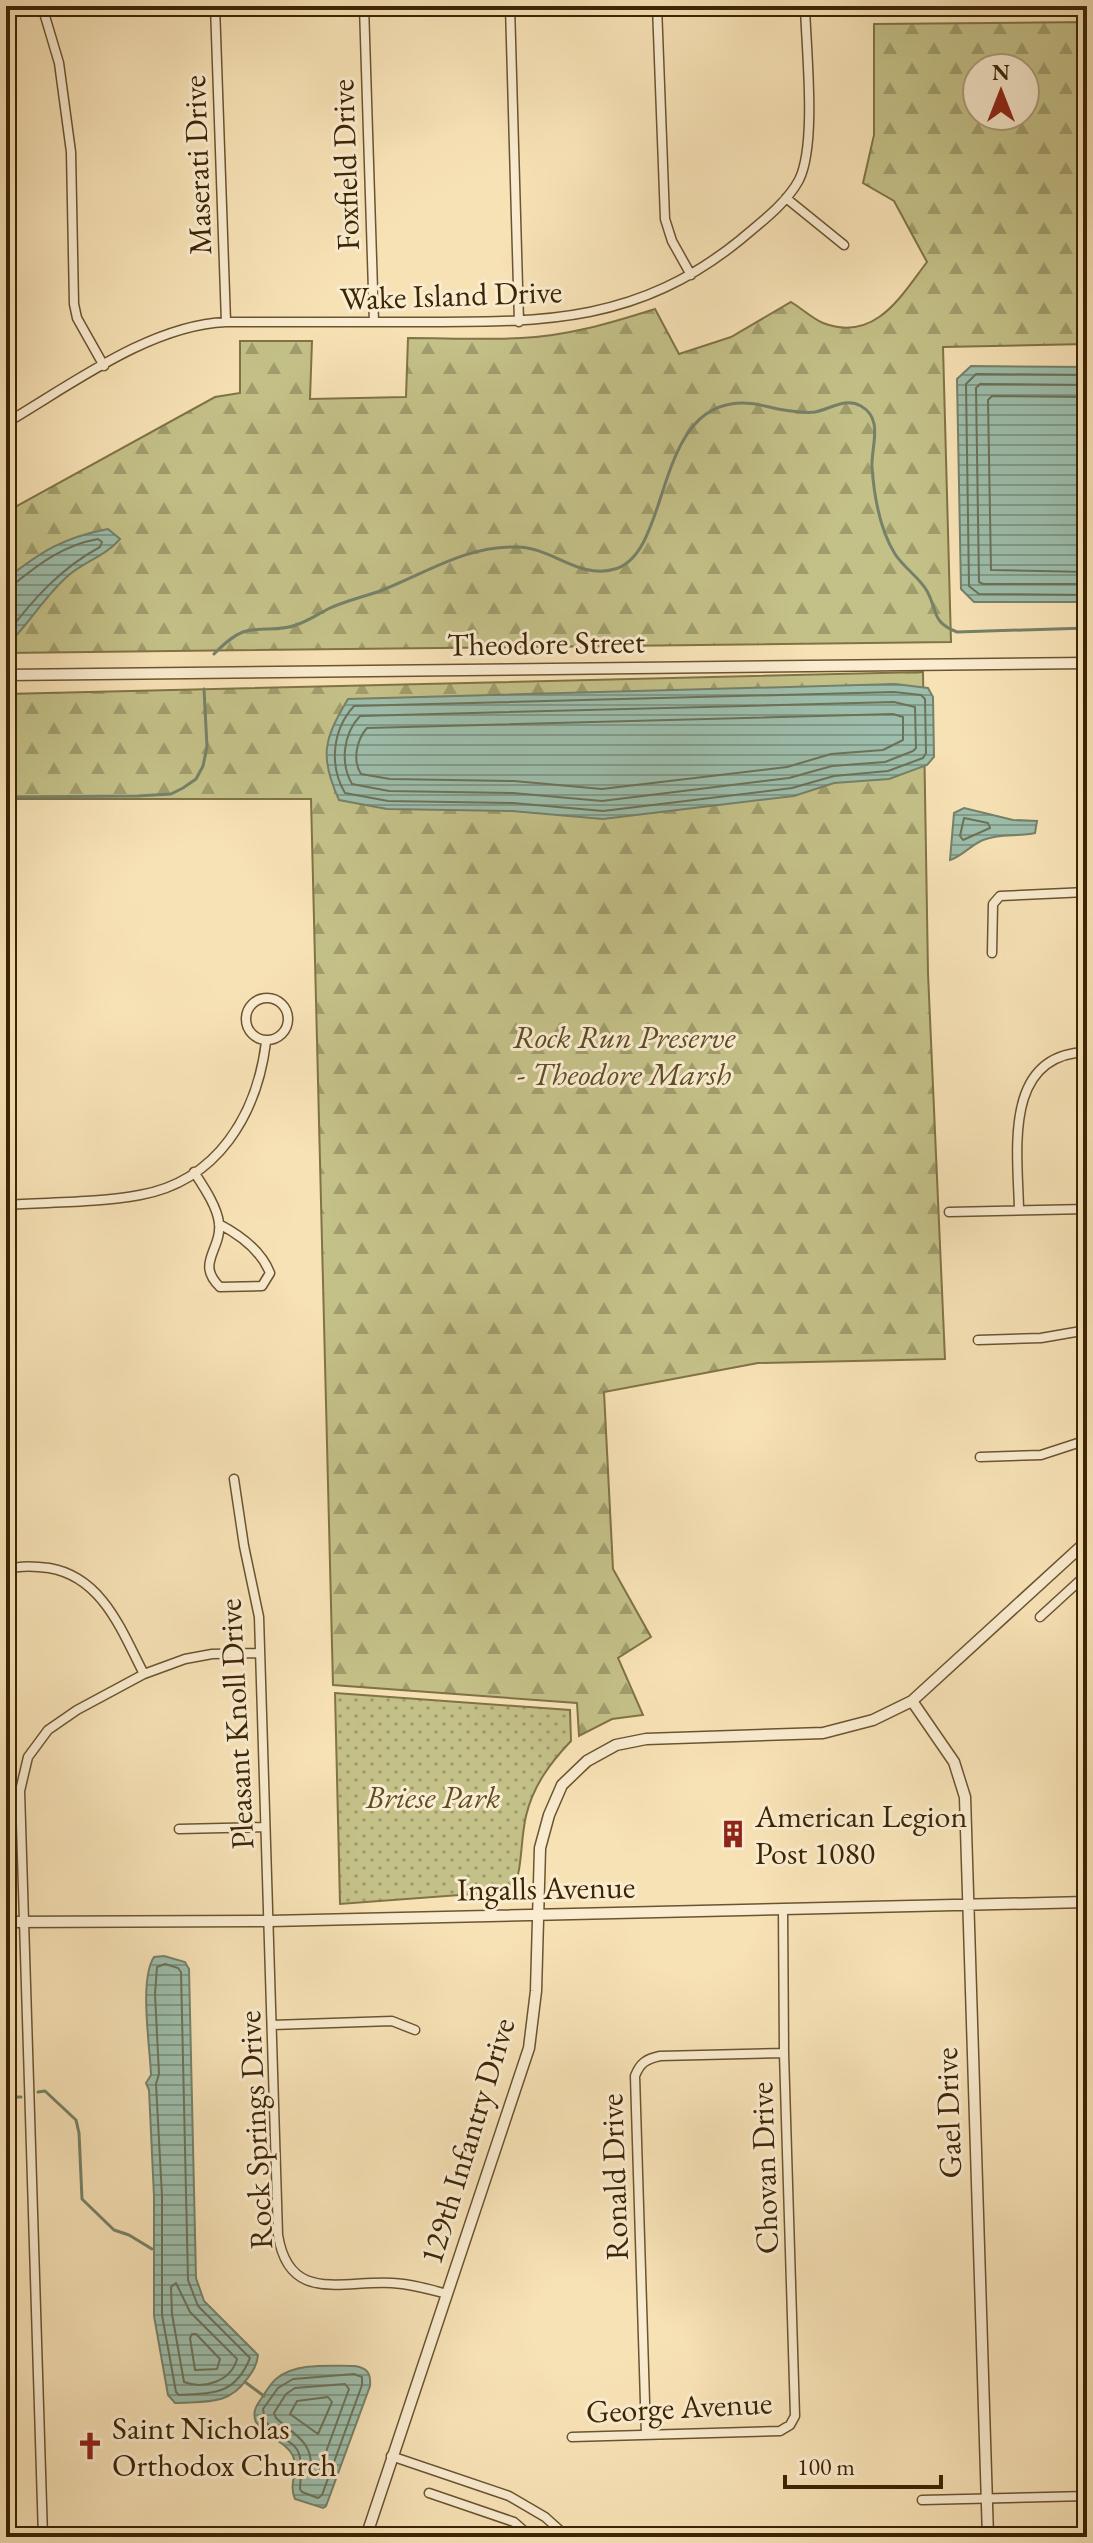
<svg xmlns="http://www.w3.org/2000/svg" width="1093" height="2543" font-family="'EB Garamond',serif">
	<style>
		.forest { fill: url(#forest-firs); stroke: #807346; stroke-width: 2; fill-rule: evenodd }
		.park { fill: url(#park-dots); stroke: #807346; stroke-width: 2 }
		.water { fill: url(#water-rules); stroke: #768169; stroke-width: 2 }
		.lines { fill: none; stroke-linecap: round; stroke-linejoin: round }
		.shore { stroke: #6c7258; stroke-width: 2 }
		.stream { stroke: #768169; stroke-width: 3 }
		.minor-casing { stroke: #6b5430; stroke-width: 11 }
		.tertiary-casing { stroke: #6b5430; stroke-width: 13 }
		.minor { stroke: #faecd0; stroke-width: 8 }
		.tertiary { stroke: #faecd0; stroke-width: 10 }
		.labels { text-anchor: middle; stroke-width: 6; stroke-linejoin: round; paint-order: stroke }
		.street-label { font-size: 32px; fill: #3c2504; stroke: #faecd0 }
		.park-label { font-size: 32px; font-style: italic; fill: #5e4c25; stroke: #faecd0 }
		.poi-label { font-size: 32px; fill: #3c2504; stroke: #faecd0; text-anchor: start }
	</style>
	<defs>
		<pattern id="forest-firs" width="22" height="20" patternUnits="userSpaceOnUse" patternTransform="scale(2)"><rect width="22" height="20" fill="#c4c188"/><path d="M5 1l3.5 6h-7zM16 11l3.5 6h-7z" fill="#a09d6d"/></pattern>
		<pattern id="park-dots" width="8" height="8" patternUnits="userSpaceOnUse" patternTransform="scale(2)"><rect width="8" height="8" fill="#c4c188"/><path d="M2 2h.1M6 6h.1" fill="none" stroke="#a09d6d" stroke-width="1.8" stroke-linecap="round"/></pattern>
		<pattern id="water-rules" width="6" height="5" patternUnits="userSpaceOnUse" patternTransform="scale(2)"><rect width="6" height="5" fill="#9dbeac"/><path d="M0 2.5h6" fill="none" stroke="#819a8a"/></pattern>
	</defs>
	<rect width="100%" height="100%" fill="#f7e2b6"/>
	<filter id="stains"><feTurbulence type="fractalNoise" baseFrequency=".0025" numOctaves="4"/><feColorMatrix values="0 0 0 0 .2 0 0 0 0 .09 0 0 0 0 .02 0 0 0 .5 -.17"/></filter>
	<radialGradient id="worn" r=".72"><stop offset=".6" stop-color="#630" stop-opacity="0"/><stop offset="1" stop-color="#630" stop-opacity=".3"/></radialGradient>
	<!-- forest -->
	<path class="forest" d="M1087,22V344L943,347L951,642L6,653V512L215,397L240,393V341H312L310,399L406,397L408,338C445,338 483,340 521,338C567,336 611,323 655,309L679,354L731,337L791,302C801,308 812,318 823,323C875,343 901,296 927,262L894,201L863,183L874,135V24ZM977,68H1025V116H977Z
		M923,672L928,973L945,1359L758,1363L604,1392L613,1569L651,1637L618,1658L643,1715L612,1719L579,1736L577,1703L333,1685L311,799H6V694Z"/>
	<!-- park -->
	<path class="park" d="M335,1693L570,1710L571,1741C550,1763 533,1786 526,1816C520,1842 523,1867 513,1891L340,1904Z"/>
	<!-- water -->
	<path class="water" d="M971,366L1087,367V602H974L961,589L957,379Z
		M108,529L120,539C106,556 85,561 69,575C44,596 29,625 6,646V579C42,551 62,538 108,529Z
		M895,684L928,688L933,697L934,757L927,765L889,779L834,783L794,796L603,819L512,811L387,809L339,800C319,756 324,739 348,699Z
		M964,808L1013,820L1037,821L1035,833C1018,837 1000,833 983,840C971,845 961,857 950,860L954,813Z
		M164,1956L185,1962L189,1969L196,2278L204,2301L258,2355C257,2365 253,2371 247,2379C228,2406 206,2401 175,2403L168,2395L154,2316V2196L149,2090L146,2083L151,2075C150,2046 139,1980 154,1957Z
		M355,2366C368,2368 371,2374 370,2386L326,2506L323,2508L295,2499C288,2485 299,2469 293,2456C286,2441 264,2437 256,2422C252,2413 256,2406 261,2399C266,2392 270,2384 276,2379C295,2362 332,2366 355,2366Z"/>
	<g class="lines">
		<!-- shore -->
		<path class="shore" d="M1087,375L976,374L966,384L969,586L979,594L1087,595
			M1087,385L980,384L976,388L979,582L983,584H1087
			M1087,397L992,396L988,400L991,570L1087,572
			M6,585L14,584C40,563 64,545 98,539L102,542L100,547C61,568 33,599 6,635
			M894,692L921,695L925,699L926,753L923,758L888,771L834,776L792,788L603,811L513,803L388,801L345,793C329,766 332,730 354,706Z
			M894,702L915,707L916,748L913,751L885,762L832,766L789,778L602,801L513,793L389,791L352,784C340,763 343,734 360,716Z
			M893,714L903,717V740L883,750L831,754L787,767L602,789L514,781L390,779L361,774C352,760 357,739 367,728Z
			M964,818L988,823L990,828L963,840L960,836Z
			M165,1964L178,1968L181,1972L188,2280L198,2306L250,2358C235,2395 214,2393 179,2395L176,2392L162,2315V2196L156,2084L159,2074L155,1994L157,1967Z
			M176,2283L190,2312L237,2359C231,2381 204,2390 184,2382L172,2314L171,2287Z
			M192,2334H196L220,2359L217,2369L195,2370L190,2338Z
			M354,2374L362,2377V2385L322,2495L318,2498L302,2492L300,2489C304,2435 295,2454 265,2421L263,2409L278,2388L293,2379Z
			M345,2384L349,2389L319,2471L314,2473L311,2470C313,2441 294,2435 276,2418L274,2413L286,2394L295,2388Z
			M328,2397L332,2402L318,2434L290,2414L297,2401Z"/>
		<!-- stream -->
		<path class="stream" d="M214,654C222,646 232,636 243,632C260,626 279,632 296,625C308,621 318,614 328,609C345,601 363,597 380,591C427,573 464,546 517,547C552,547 579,580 615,569C670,553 654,416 731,404C752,400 771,409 791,411C798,412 808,413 815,412C831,409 845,397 861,406C884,419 871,446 872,467C874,495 880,530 895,554C904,568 919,577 927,591C938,611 931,622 957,632L1087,628
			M6,797L138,796L171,794L183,788L196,779L203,766L207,747L204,689
			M38,2092L45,2091L76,2120L79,2133L82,2199L114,2230L129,2235L152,2249
			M6,2097H21
			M245,2382L264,2396"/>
		<defs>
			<path id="minor" d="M42,6L59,63L71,152L74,304L77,318L104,366
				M215,6L226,322
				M364,6L374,322
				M510,6L519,322
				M657,6L665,219L672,241L691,275
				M786,198L844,245
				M6,423C71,385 150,325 226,322C288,322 351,322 413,322C540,322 635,325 740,240C760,223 786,204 799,180C817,144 806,49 805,6
				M992,953L993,904L1000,896L1087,892
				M246 1019a21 21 0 1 1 42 0a21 21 0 1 1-42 0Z
				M194,1172C203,1186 217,1206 219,1223C222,1250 195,1263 220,1287L262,1286L270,1273C261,1250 240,1235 219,1224
				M6,1205C50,1202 97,1203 140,1195C218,1181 257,1114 266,1042
				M1019,1210C1018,1153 1002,1054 1087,1052
				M949,1212L1087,1209
				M978,1340L1041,1338L1087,1330
				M980,1457L1041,1455L1087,1440
				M234,1479L244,1546L259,1617L278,2235C289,2304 342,2280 392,2283C411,2284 429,2289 447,2294
				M6,1570C19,1565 35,1566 49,1568C103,1577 122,1632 144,1674
				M1040,1617L1087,1574
				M179,1829L265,1827
				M272,2025L392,2021L415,2030
				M646,2435L635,2076C640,2063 646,2059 660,2056L784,2053
				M572,2437L780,2431L790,2425L795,2416L784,2053L783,1909
				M391,2456L509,2496L545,2517L564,2534L561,2537
				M429,2493L514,2522L531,2537
				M922,2500L1087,2496
				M43,2537L20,1791L28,1757L48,1730L77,1710L144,1674L185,1659L212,1654L260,1653"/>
			<path id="tertiary" d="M6,675L1087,663
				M912,1701L954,1762L965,1797L988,2537
				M6,1922L270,1921L1087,1902
				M366,2537L529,2048L536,1991L540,1848L549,1815L562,1785L587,1761L616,1745L646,1739L823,1733L873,1720L912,1701L1087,1541"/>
		</defs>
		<!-- minor casing -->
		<use href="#minor" class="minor-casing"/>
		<!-- tertiary casing -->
		<use href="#tertiary" class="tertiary-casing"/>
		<!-- minor -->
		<use href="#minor" class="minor"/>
		<!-- tertiary -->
		<use href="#tertiary" class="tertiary"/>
	</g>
	<!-- icons -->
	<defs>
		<symbol id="building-bare" viewBox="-9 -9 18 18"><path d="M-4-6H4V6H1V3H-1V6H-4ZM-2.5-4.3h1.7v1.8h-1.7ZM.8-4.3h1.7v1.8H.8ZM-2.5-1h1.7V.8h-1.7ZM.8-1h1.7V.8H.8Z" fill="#8f2418" stroke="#faecd0" stroke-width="2.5" paint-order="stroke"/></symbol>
		<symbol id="church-bare" viewBox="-9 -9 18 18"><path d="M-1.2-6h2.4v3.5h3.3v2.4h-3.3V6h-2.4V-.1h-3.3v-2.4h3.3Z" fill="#8f2418" stroke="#faecd0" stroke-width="2.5" paint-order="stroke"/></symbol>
	</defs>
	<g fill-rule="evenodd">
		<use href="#building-bare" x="713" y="1814" width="40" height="40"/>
		<use href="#church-bare" x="70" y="2426" width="40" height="40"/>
	</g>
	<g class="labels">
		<!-- street labels -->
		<g class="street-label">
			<text transform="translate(197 165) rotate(-92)" y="11">Maserati Drive</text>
			<text transform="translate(345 165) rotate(-92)" y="11">Foxfield Drive</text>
			<text transform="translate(451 295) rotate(-2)" y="11">Wake Island Drive</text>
			<text transform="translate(546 643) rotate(-1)" y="11">Theodore Street</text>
			<text transform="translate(236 1724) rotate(-93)" y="11">Pleasant Knoll Drive</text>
			<text transform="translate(546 1888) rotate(-1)" y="11">Ingalls Avenue</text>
			<text transform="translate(948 2113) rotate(-92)" y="11">Gael Drive</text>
			<text transform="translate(255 2130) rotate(-93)" y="11">Rock Springs Drive</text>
			<text transform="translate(467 2141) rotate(-73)" y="11">129th Infantry Drive</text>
			<text transform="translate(764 2168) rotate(-92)" y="11">Chovan Drive</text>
			<text transform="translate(614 2177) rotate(-92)" y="11">Ronald Drive</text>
			<text transform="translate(679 2407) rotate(-3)" y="11">George Avenue</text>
		</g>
		<!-- park labels -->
		<g class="park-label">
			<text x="624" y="1048">Rock Run Preserve<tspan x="624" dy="37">- Theodore Marsh</tspan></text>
			<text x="433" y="1808">Briese Park</text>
		</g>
		<!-- poi labels -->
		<g class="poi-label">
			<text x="755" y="1827">American Legion<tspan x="755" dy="37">Post 1080</tspan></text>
			<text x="112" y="2439">Saint Nicholas<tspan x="112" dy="37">Orthodox Church</tspan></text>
		</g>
	</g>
	<!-- margin -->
	<rect width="1093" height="2543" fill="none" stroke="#f7e2b6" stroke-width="32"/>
	<rect x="8" y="8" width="1077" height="2527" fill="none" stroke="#3c2504" stroke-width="4"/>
	<rect x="16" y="16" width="1061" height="2511" fill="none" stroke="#3c2504" stroke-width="2"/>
	<!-- north arrow -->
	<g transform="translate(1001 92)"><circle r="38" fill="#faecd0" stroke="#ae9c7e" stroke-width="2"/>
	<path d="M0-6L14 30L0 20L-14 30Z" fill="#8f2418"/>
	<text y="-12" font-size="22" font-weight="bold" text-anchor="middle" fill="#3c2504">N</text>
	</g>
	<!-- scale -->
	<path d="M785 2475v12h156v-12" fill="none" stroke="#3c2504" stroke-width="4"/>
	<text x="797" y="2475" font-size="24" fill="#3c2504" stroke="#faecd0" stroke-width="6" paint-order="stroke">100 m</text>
	<rect width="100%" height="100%" filter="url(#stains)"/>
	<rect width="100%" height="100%" fill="url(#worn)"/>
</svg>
